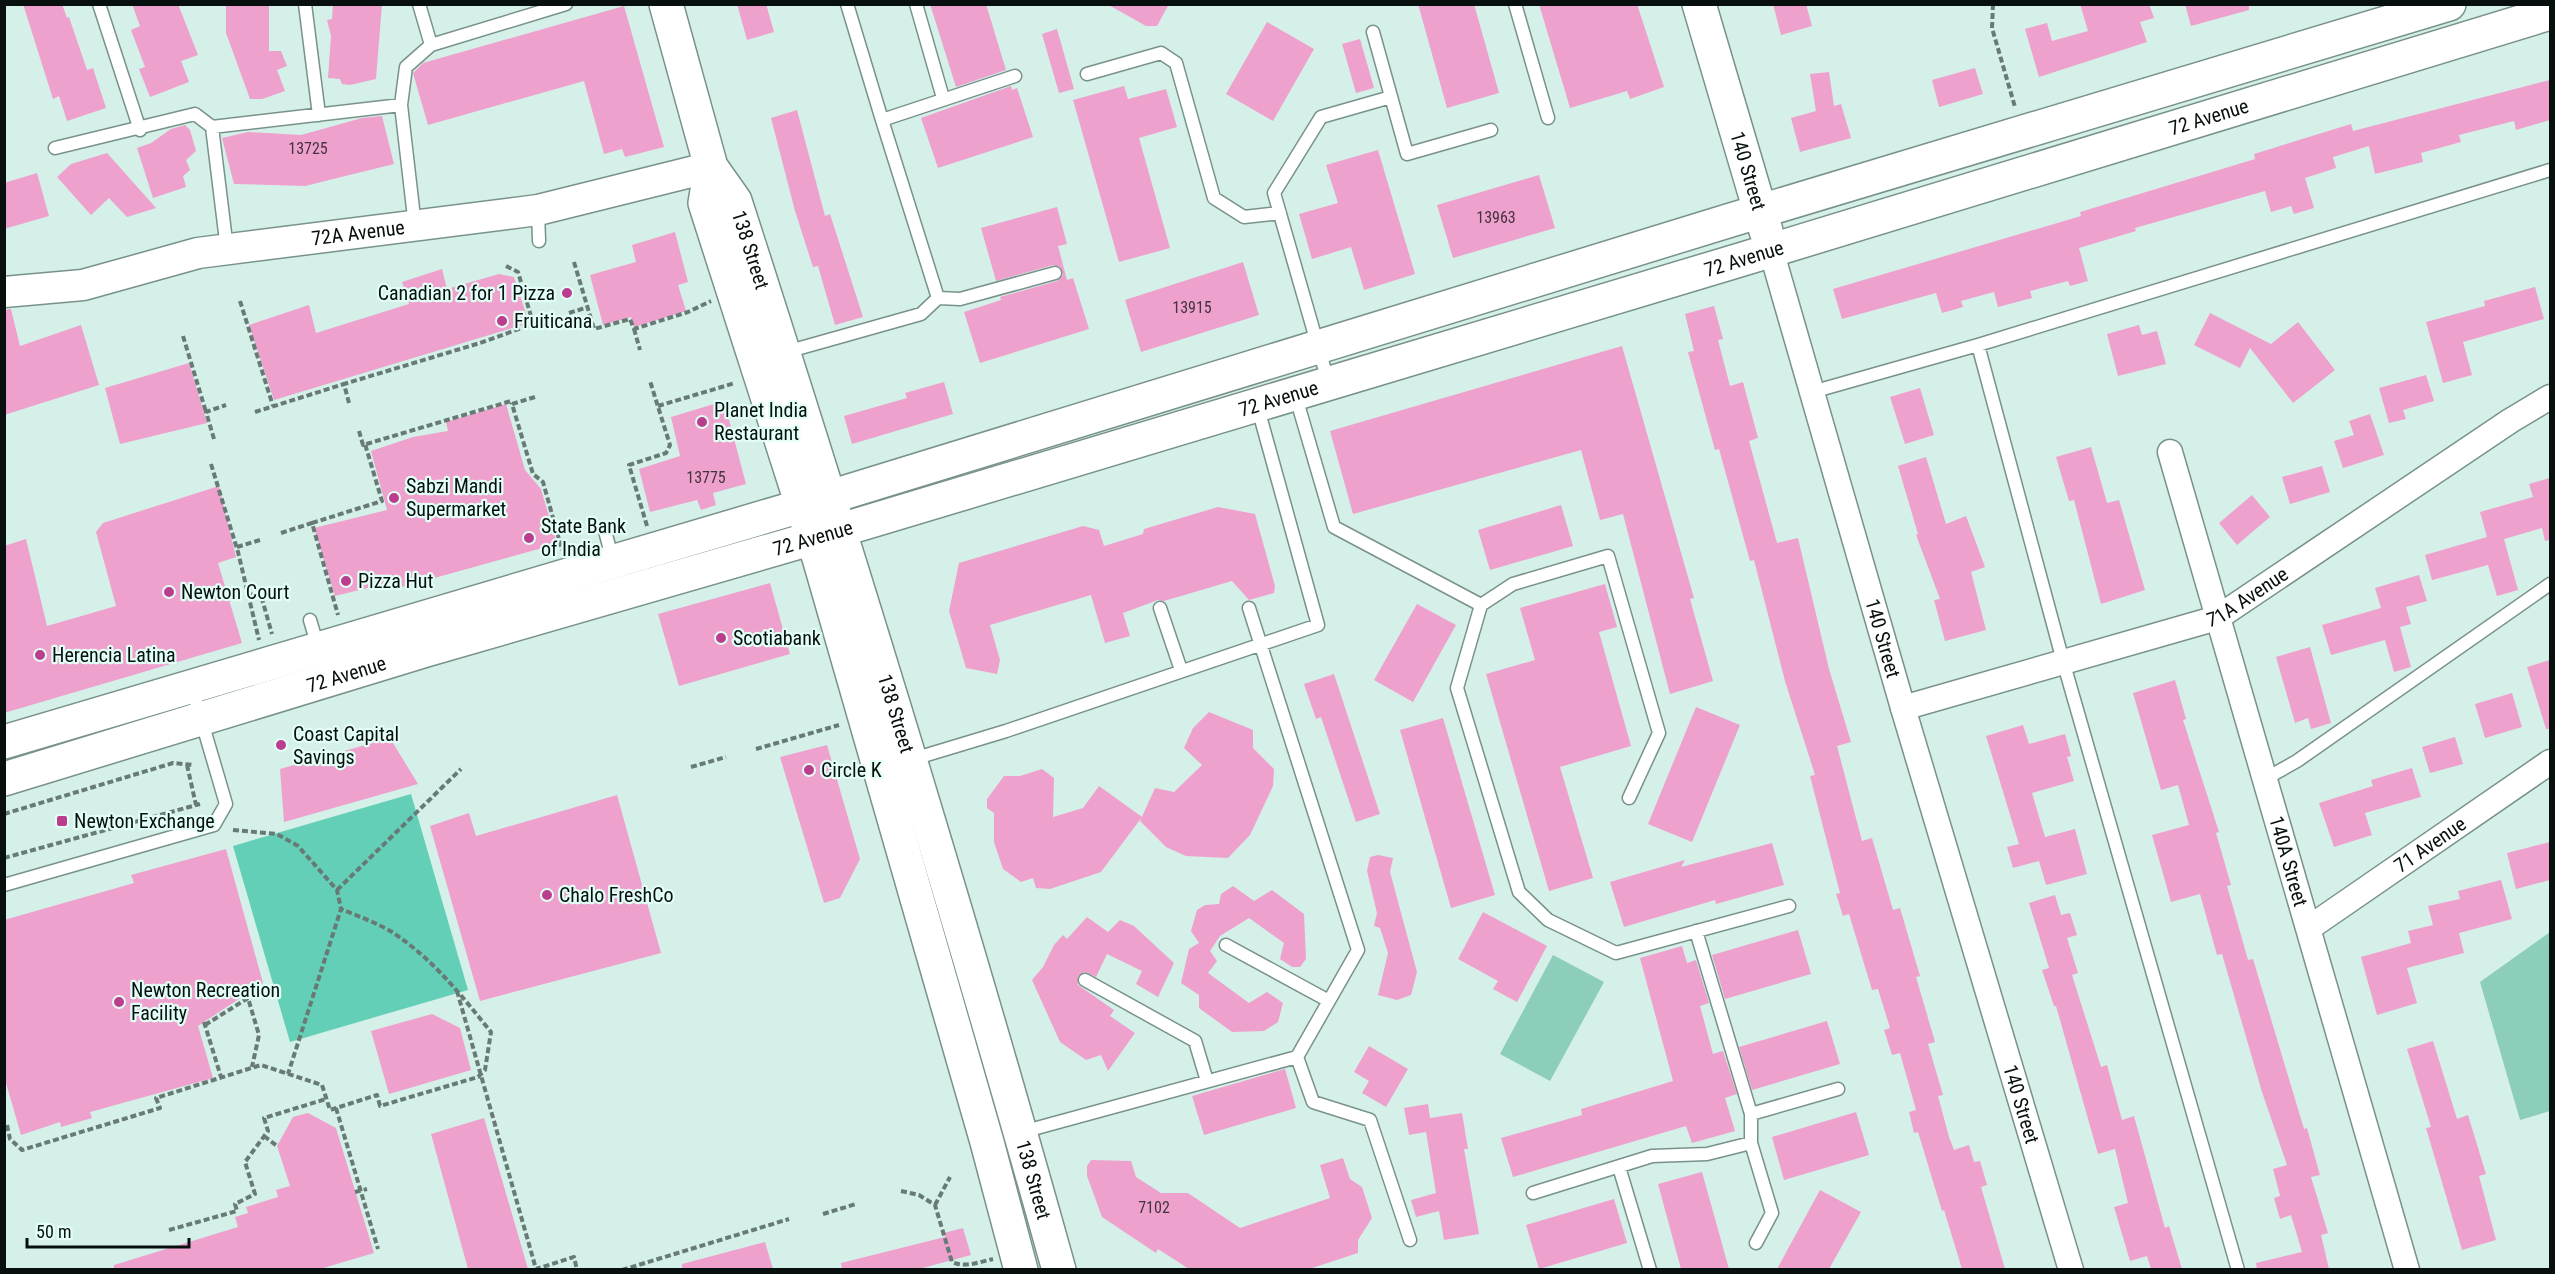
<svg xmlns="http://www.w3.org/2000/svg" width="2555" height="1274" font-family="'Roboto Condensed',sans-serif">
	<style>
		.green { fill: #8dcdbc }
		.forest { fill: #63cfb7 }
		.building { fill: #efa1cd }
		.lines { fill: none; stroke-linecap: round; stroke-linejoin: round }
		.service-casing { stroke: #78928b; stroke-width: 15 }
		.minor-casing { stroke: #78928b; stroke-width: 27 }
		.tertiary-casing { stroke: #78928b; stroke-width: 33 }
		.secondary-casing { stroke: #78928b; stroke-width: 36 }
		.path { stroke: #687a75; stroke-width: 4; stroke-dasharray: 6 3; stroke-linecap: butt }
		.service { stroke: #fff; stroke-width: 12 }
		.minor { stroke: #fff; stroke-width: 24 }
		.tertiary { stroke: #fff; stroke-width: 30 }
		.secondary { stroke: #fff; stroke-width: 33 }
		.poi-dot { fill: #bb3e8e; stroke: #e2fef6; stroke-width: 2 }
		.labels { text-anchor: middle; stroke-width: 4.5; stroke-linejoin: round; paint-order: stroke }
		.number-label { font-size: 16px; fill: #41343e }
		.street-label { font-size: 20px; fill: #07100e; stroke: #e2fef6 }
		.poi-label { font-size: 20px; fill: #07100e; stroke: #e2fef6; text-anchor: start }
	</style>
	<rect width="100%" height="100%" fill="#d4f0e8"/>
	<!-- green -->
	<path class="green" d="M2550,932V1111L2520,1120L2480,982Z
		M1553,955L1604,982L1550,1081L1500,1054Z"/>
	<!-- forest -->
	<path class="forest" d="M411,794L468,990L290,1042L233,846Z"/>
	<!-- building -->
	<path class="building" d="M23,4H62L67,18L69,17L87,70L93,68L106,108L67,121L59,96L53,99Z
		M132,4H178L198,55L181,61L189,82L150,97L139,69L145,67L131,30L140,26Z
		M226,4H269V51H281L287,66L277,70L285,91L262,99H250L226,33Z
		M333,4H382L376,79L350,85L342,84L340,79L328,78L331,36L327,20L332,19Z
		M737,4H766L774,32L747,40Z
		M930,4H986L1006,70L956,87Z
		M1107,4H1169L1157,26H1146Z
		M1418,4H1474L1499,93L1447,108Z
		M1539,4H1637L1664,87L1630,99L1627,91L1570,108Z
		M1773,4H1806L1812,26L1781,35Z
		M2080,4H2149L2154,18L2140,22L2147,42L2039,77L2025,29L2047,23L2052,41L2088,31Z
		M2185,4H2249V10L2191,26Z
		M624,6L664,147L625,157L622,149L604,154L584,81L428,125L413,73L423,63Z
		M1267,22L1314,49L1273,121L1226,94Z
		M1057,29L1074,89L1059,93L1042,34Z
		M1360,39L1374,88L1356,93L1342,44Z
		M1975,68L1983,94L1939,107L1932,80Z
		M1829,72L1834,106L1841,104L1851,138L1800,152L1791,118L1816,111L1810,74Z
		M2550,80V120L2516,130L2514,121L2459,135L2461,142L2421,153L2423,162L2375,174L2369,146L2333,157L2336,168L2305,178L2314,208L2294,214L2291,206L2271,212L2265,191L2135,228L2136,231L2079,248L2088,281L2070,286L2068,281L2030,291L2032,298L1998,307L1994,292L1961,301L1963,307L1942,313L1936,293L1842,319L1833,289L2081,216L2080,212L2255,159L2254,154L2351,124L2353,131Z
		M1011,86L1012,90L1017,88L1033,137L938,168L921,118Z
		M1124,86L1128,99L1166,89L1177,127L1139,138L1170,248L1119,262L1073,100Z
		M797,110L825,216L830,214L863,317L835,325L818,266L813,267L795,211L771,118Z
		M382,116L394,164L305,186L234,184L222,138L248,132L301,135L362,118Z
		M185,125L190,130L196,151L186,160L190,170L183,176L186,187L153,198L137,148L151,143L171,129Z
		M1378,150L1415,274L1364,290L1351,247L1312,259L1299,214L1338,203L1326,165Z
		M107,153L156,208L127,217L109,198L91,215L57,177L71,164Z
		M37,173L49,216L4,229V183Z
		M1539,175L1555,228L1453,258L1437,205Z
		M1057,207L1067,244L1058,246L1067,280L1073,278L1089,329L980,363L964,312L1001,300L1000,297L1057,281L1063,275L1060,267L1053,265L996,281L981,228Z
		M675,232L688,282L678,285L686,311L634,327L631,317L603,325L590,275L636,262L632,245Z
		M1243,262L1259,315L1141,352L1125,300Z
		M442,269L447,289L499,274L514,277L529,323L274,400L249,325L309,305L316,333L409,304L402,282Z
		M2535,287L2544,319L2463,342L2472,375L2443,383L2426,322L2485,306L2484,301Z
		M1714,306L1723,339L1718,340L1730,386L1743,382L1758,438L1749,441L1777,543L1798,538L1829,669L1851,742L1837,746L1862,841L1872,838L1893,910L1900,908L1920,976L1916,977L1935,1042L1928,1044L1943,1095L1938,1096L1949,1137L1954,1150L1969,1145L1974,1162L1980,1161L1987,1185L1981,1187L2005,1269H1962L1944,1210L1942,1211L1918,1132L1914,1133L1909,1112L1916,1110L1900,1053L1892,1055L1884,1030L1890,1028L1878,989L1872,990L1849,914L1843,916L1836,894L1840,893L1810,776L1815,775L1785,681L1754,560L1750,561L1719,449L1715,450L1688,352L1694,351L1685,314Z
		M11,309L20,346L81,325L99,385L4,415V310Z
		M2210,313L2271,344L2298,322L2335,370L2293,403L2250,348L2240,368L2194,345Z
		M2139,325L2142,335L2157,331L2166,364L2118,376L2107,334Z
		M1622,346L1694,598L1690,599L1713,681L1670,694L1623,514L1600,520L1581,450L1353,514L1330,431Z
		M189,363L207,423L120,444L105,388Z
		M2426,375L2434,401L2403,410L2406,419L2389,423L2379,388Z
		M944,382L953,414L852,444L844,416L907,398L905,393Z
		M1920,388L1934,435L1905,444L1890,397Z
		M724,401L746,484L713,493L716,505L701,510L697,500L650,512L639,469L680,456L671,417Z
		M506,404L525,470L541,489L557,544L402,587L400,580L335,596L314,528L387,510L371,451L413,437L448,431L446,422Z
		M2370,414L2384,455L2343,468L2334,441L2354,435L2349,421Z
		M2091,447L2107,503L2119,500L2145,590L2101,604L2074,500L2069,501L2056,457Z
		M1926,457L1946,524L1966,516L1985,567L1971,572L1986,630L1945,641L1934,600L1940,599L1916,535L1918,534L1898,466Z
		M2322,466L2330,492L2290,504L2282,477Z
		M2550,478V540L2545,541L2542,528L2504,539L2518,590L2497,596L2488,565L2432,580L2425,555L2487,537L2480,512L2533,497L2529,484Z
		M219,486L236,557L218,563L242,643L4,713V546L26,539L47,626L116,606L96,532L103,523Z
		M2252,495L2270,517L2237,545L2219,523Z
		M1561,505L1573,546L1490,570L1478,530Z
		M1218,507L1255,514L1275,586L1274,593L1249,600L1232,581L1164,601L1158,600L1123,613L1130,636L1105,643L1091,595L990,625L1000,660L997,674L966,668L949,611L959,563L1083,526L1099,530L1104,546L1143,534L1144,529Z
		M2419,575L2427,601L2406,607L2411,624L2400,627L2411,667L2394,672L2385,640L2331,655L2322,625L2381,608L2375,588Z
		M770,583L790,654L679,686L658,614Z
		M1605,584L1617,627L1599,632L1631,746L1560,767L1593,878L1549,891L1486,674L1535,660L1520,608Z
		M1417,604L1456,625L1413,702L1374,680Z
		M2310,647L2331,723L2311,729L2308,718L2295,723L2276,657Z
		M2550,660V729H2546L2527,667Z
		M1334,674L1380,814L1356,822L1321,717L1316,719L1304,684Z
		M2175,680L2186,719L2183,720L2219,832L2216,833L2231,885L2227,886L2248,960L2253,959L2304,1129L2307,1128L2320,1175L2311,1177L2328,1233L2321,1235L2329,1269H2257L2256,1263L2302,1252L2291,1215L2280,1219L2274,1198L2280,1196L2273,1169L2287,1165L2262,1092L2222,954L2217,955L2200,894L2171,902L2152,835L2189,825L2178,785L2161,790L2133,693Z
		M2512,693L2522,727L2485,738L2475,704Z
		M1696,707L1740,725L1692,842L1648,824Z
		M1209,712L1253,730V748L1274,769L1273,786L1250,835L1228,858L1186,856L1166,847L1140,821L1155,788L1174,792L1202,765L1184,748L1193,728Z
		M1443,718L1495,895L1451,908L1400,730Z
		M2023,725L2029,744L2065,734L2071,756L2067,757L2074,781L2032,793L2045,837L2075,829L2087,874L2046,885L2039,861L2013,868L2007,847L2019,844L1986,736Z
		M2455,737L2463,764L2430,773L2422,747Z
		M390,738L418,784L284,822L280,769Z
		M827,745L860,859L840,898L824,903L780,757Z
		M2412,768L2421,797L2365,813L2372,835L2334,847L2319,803L2373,786L2371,780Z
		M1042,769L1054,778L1053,817L1083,808L1099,786L1142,817L1101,872L1050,889L1036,888L1033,878L1021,882L1003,869L994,842V813L987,808V799L1004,776H1020Z
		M617,795L661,953L480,1001L430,826L469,813L476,836Z
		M2550,842V880L2516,889L2507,853Z
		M1772,843L1784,885L1716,904L1715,900L1624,927L1610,882L1685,860L1681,867Z
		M226,849L263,983L198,1026L213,1078L90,1112L92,1118L61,1127L60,1122L21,1135L4,1076V920L134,883L131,875Z
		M1378,855L1393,858L1390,872L1417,972L1411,995L1397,1000L1378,995L1388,953L1380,928L1374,926L1377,913L1367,871L1370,857Z
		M2501,880L2512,919L2459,933L2464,953L2407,968L2417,1003L2377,1015L2361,957L2411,943L2408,931L2433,925L2428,906L2460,899L2458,891Z
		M1233,886L1254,901L1272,890L1304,914L1306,959L1300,967H1292L1280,959L1284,943L1249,918L1220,936L1210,951L1217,961L1208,973L1249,1003L1267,992L1283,1003L1278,1022L1264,1031L1232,1032L1199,1008V995L1181,983L1189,949L1199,943L1191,931L1197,910L1205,905L1219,904L1221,894Z
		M2055,895L2061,915L2070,913L2077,935L2067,938L2078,973L2072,975L2101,1067L2107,1065L2122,1120L2134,1116L2165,1228L2169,1226L2182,1269H2151L2147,1256L2130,1261L2114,1207L2128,1203L2115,1149L2098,1154L2056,1006H2054L2042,970L2049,968L2029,903Z
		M1483,912L1547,946L1517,1002L1493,989L1498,981L1458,959Z
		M1087,917L1108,932L1120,920L1134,926L1174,963L1158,997L1136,984L1142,971L1107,954L1096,977L1085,972L1078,976V985L1114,1010L1110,1016L1135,1033L1108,1071L1101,1055L1086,1060L1060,1042L1032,980L1043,967L1054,945L1063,935L1067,939Z
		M1798,930L1811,974L1725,999L1712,955Z
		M1682,946L1687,963L1696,960L1709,1003L1700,1006L1713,1054L1723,1051L1737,1094L1725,1098L1735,1131L1692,1143L1686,1126L1513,1177L1501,1138L1582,1115L1581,1109L1673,1081L1640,958Z
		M432,1014L460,1028L471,1070L389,1094L371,1031Z
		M1827,1021L1840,1064L1752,1090L1739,1047Z
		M2433,1041L2457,1119L2468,1115L2486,1174L2479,1176L2496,1240L2462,1250L2426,1128L2431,1127L2407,1049Z
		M1369,1046L1408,1069L1386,1107L1362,1093L1369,1081L1354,1072Z
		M1285,1069L1296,1108L1204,1135L1192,1096Z
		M1428,1104L1430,1118L1462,1113L1468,1149H1464L1479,1234L1444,1240L1439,1211L1416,1217L1411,1200L1436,1193L1426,1132L1409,1135L1404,1108Z
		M1856,1112L1869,1155L1784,1180L1772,1137Z
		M308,1113L336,1128L374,1253L320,1269H114V1265L238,1227L235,1217L248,1213L246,1207L278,1197L276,1190L290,1186L277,1146L293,1117Z
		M484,1118L528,1269H468L431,1134Z
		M1343,1158L1350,1179L1362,1187L1372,1218L1358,1240V1253L1309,1269H1189L1158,1249L1156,1253L1102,1217L1087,1176V1166L1091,1160L1131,1161L1136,1177L1161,1193H1188L1240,1228L1330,1198L1320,1165Z
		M1702,1172L1729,1269H1681L1658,1184Z
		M1820,1190L1861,1212L1829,1269H1777Z
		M1614,1199L1627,1243L1539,1269L1526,1225Z
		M963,1228L971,1255L919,1269H842L841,1263L945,1237L944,1233Z
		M765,1242L773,1269H682V1264Z"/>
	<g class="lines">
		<defs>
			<path id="service" d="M99,4L140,130
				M305,4L319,115
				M419,4L431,45
				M847,4L882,120
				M916,4L943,98
				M1515,4L1548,118
				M1373,32L1407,154L1491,130
				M1087,74L1161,53L1176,63L1214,198L1244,217L1280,213
				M1015,76L882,120L938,298L960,299L1055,273
				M212,127L401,105
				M55,148L195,114L212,127L227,249
				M538,210L539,241
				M415,226L401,105L406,67L431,45L566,4
				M1978,345L2063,661L2238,1270
				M786,352L921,314L938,298
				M1328,381L1274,193L1321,117L1391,97
				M1812,392L1978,345L2550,170
				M1295,394L1334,527L1481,605L1513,584L1608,556L1659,733L1629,798
				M605,531L613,561
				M1481,605L1457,688L1519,892L1548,920L1616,953L1789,906
				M1160,608L1181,670
				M310,620L318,647
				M910,760L1006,731L1318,625L1257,405
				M2265,779L2297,761L2550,584
				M4,885L214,825L226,804L192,688
				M1696,931L1751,1114V1143L1772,1213L1756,1243
				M1226,945L1329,1001
				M1085,980L1195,1041L1207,1081
				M1297,1057L1313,1102L1370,1120L1410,1240
				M1751,1114L1838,1089
				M1022,1132L1297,1057L1358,950L1249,608
				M1619,1167L1650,1270
				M1533,1193L1652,1156L1707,1154L1751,1143"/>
			<g id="minor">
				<path id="s1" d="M1771,250L1903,708L2071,1270"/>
				<path id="s2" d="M2170,452L2407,1270"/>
				<path id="s3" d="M1903,708L2217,618L2510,421L2550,397"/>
				<path id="s4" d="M2309,928L2550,762"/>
			</g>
			<g id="tertiary">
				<path id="s5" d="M4,292L83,285L198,253L538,210L711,167"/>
			</g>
			<g id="secondary">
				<path id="s6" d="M666,4L711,167L735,201C849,555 959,911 1059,1270"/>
				<path id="s7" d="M1699,4L1766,231"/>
				<path d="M711,167L705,203L819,558L987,1142L1021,1270"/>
				<path d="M4,742L781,512L1731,220L2449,4"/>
				<path id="s8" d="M4,779L426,650L841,530L1743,259L2550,13"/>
			</g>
		</defs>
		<!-- service casing -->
		<use href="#service" class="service-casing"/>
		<!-- minor casing -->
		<use href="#minor" class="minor-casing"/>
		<!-- tertiary casing -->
		<use href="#tertiary" class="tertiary-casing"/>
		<!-- secondary casing -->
		<use href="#secondary" class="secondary-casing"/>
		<!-- path -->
		<path class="path" d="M1993,4L1992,28L2015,107
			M574,262L594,329L630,319L634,329L688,312L711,301
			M506,266L518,272L533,323
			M240,301L273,406
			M569,313L588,307
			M634,329L640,350
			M183,336L206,412
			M535,397L512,404L533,474L543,482L562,550
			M349,403L344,384L480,343L544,320
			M658,406L735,383
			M255,412L344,384
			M359,431L363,445L511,401L512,404
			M214,439L206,412L226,405
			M211,464L238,552L259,640
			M312,523L382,501L365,444
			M647,526L629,465L666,453L670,445L650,381
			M281,533L312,523L338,615
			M237,547L260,540
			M248,596L260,592L272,634
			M756,749L839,725
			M187,765L196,805
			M691,767L726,757
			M4,814L173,763L193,765
			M233,830L277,834L298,846L337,890L341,909L288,1074
			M4,858L200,804
			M337,890L461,769
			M457,991L536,1269L574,1257L577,1270
			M204,1022L221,1077
			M205,1025L248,998L259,1035L252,1067
			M336,1108L378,1249
			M7,1125L10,1139L22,1150L160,1108L156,1098L261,1065L322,1085L330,1110L377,1095L380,1106L478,1077L485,1070L491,1032C461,995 433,959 392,932C377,923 358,916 341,909
			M264,1136L277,1146
			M901,1191L919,1195L935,1205L952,1262C965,1268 979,1262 993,1259
			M355,1192L367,1189
			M935,1205L950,1177
			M823,1214L856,1204
			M169,1230L237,1211L235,1204L255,1194L245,1162L268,1131L264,1118L326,1099
			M622,1270L789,1219"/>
		<!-- service -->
		<use href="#service" class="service"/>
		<!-- minor -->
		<use href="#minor" class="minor"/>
		<!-- tertiary -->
		<use href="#tertiary" class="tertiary"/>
		<!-- secondary -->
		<use href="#secondary" class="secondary"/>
	</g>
	<!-- markers -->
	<g class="poi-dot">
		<circle cx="567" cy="293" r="6"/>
		<circle cx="502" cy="321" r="6"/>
		<circle cx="702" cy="422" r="6"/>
		<circle cx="394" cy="498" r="6"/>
		<circle cx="529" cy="538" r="6"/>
		<circle cx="346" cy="581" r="6"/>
		<circle cx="169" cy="592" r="6"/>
		<circle cx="721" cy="638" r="6"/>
		<circle cx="40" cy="655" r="6"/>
		<circle cx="281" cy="745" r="6"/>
		<circle cx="809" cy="770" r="6"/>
		<rect x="56" y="815" width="12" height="12" rx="3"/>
		<circle cx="547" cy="895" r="6"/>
		<circle cx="119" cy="1002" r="6"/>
	</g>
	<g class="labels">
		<!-- number labels -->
		<g class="number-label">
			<text x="308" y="154">13725</text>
			<text x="1496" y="223">13963</text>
			<text x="1192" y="313">13915</text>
			<text x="706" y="483">13775</text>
			<text x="1154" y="1213">7102</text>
		</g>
		<!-- street labels -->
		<g class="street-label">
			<text dy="7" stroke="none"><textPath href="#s8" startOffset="2302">72 Avenue</textPath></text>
			<text dy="7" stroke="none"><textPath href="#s7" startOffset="174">140 Street</textPath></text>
			<text dy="7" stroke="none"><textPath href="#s5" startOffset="360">72A Avenue</textPath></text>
			<text dy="7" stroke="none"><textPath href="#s6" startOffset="262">138 Street</textPath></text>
			<text dy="7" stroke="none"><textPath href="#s8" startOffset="1816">72 Avenue</textPath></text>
			<text dy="7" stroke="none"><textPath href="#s8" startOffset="1330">72 Avenue</textPath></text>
			<text dy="7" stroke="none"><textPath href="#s8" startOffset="844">72 Avenue</textPath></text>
			<text dy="7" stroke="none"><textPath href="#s3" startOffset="363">71A Avenue</textPath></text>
			<text dy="7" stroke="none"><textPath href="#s1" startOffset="404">140 Street</textPath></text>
			<text dy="7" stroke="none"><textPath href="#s8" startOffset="358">72 Avenue</textPath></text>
			<text dy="7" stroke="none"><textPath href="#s6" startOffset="748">138 Street</textPath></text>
			<text dy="7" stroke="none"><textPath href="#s4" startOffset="147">71 Avenue</textPath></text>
			<text dy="7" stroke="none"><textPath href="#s2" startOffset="426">140A Street</textPath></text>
			<text dy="7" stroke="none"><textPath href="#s1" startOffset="890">140 Street</textPath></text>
			<text dy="7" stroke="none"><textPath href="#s6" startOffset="1234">138 Street</textPath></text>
		</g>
		<!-- poi labels -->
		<g class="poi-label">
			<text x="555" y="300" text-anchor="end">Canadian 2 for 1 Pizza</text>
			<text x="514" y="328">Fruiticana</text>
			<text x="714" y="417">Planet India<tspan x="714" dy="23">Restaurant</tspan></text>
			<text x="406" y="493">Sabzi Mandi<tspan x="406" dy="23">Supermarket</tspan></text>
			<text x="541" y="533">State Bank<tspan x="541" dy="23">of India</tspan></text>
			<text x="358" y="588">Pizza Hut</text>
			<text x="181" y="599">Newton Court</text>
			<text x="733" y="645">Scotiabank</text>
			<text x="52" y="662">Herencia Latina</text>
			<text x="293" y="741">Coast Capital<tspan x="293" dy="23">Savings</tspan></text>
			<text x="821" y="777">Circle K</text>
			<text x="74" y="828">Newton Exchange</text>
			<text x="559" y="902">Chalo FreshCo</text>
			<text x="131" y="997">Newton Recreation<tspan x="131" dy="23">Facility</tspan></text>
		</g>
	</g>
	<!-- border -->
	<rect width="2555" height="1274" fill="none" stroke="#07100e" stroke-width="12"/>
	<!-- scale -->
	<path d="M27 1238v9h162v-9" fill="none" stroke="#07100e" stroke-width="3"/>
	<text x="36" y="1238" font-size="18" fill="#07100e" stroke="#e2fef6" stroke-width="4.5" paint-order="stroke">50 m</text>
</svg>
